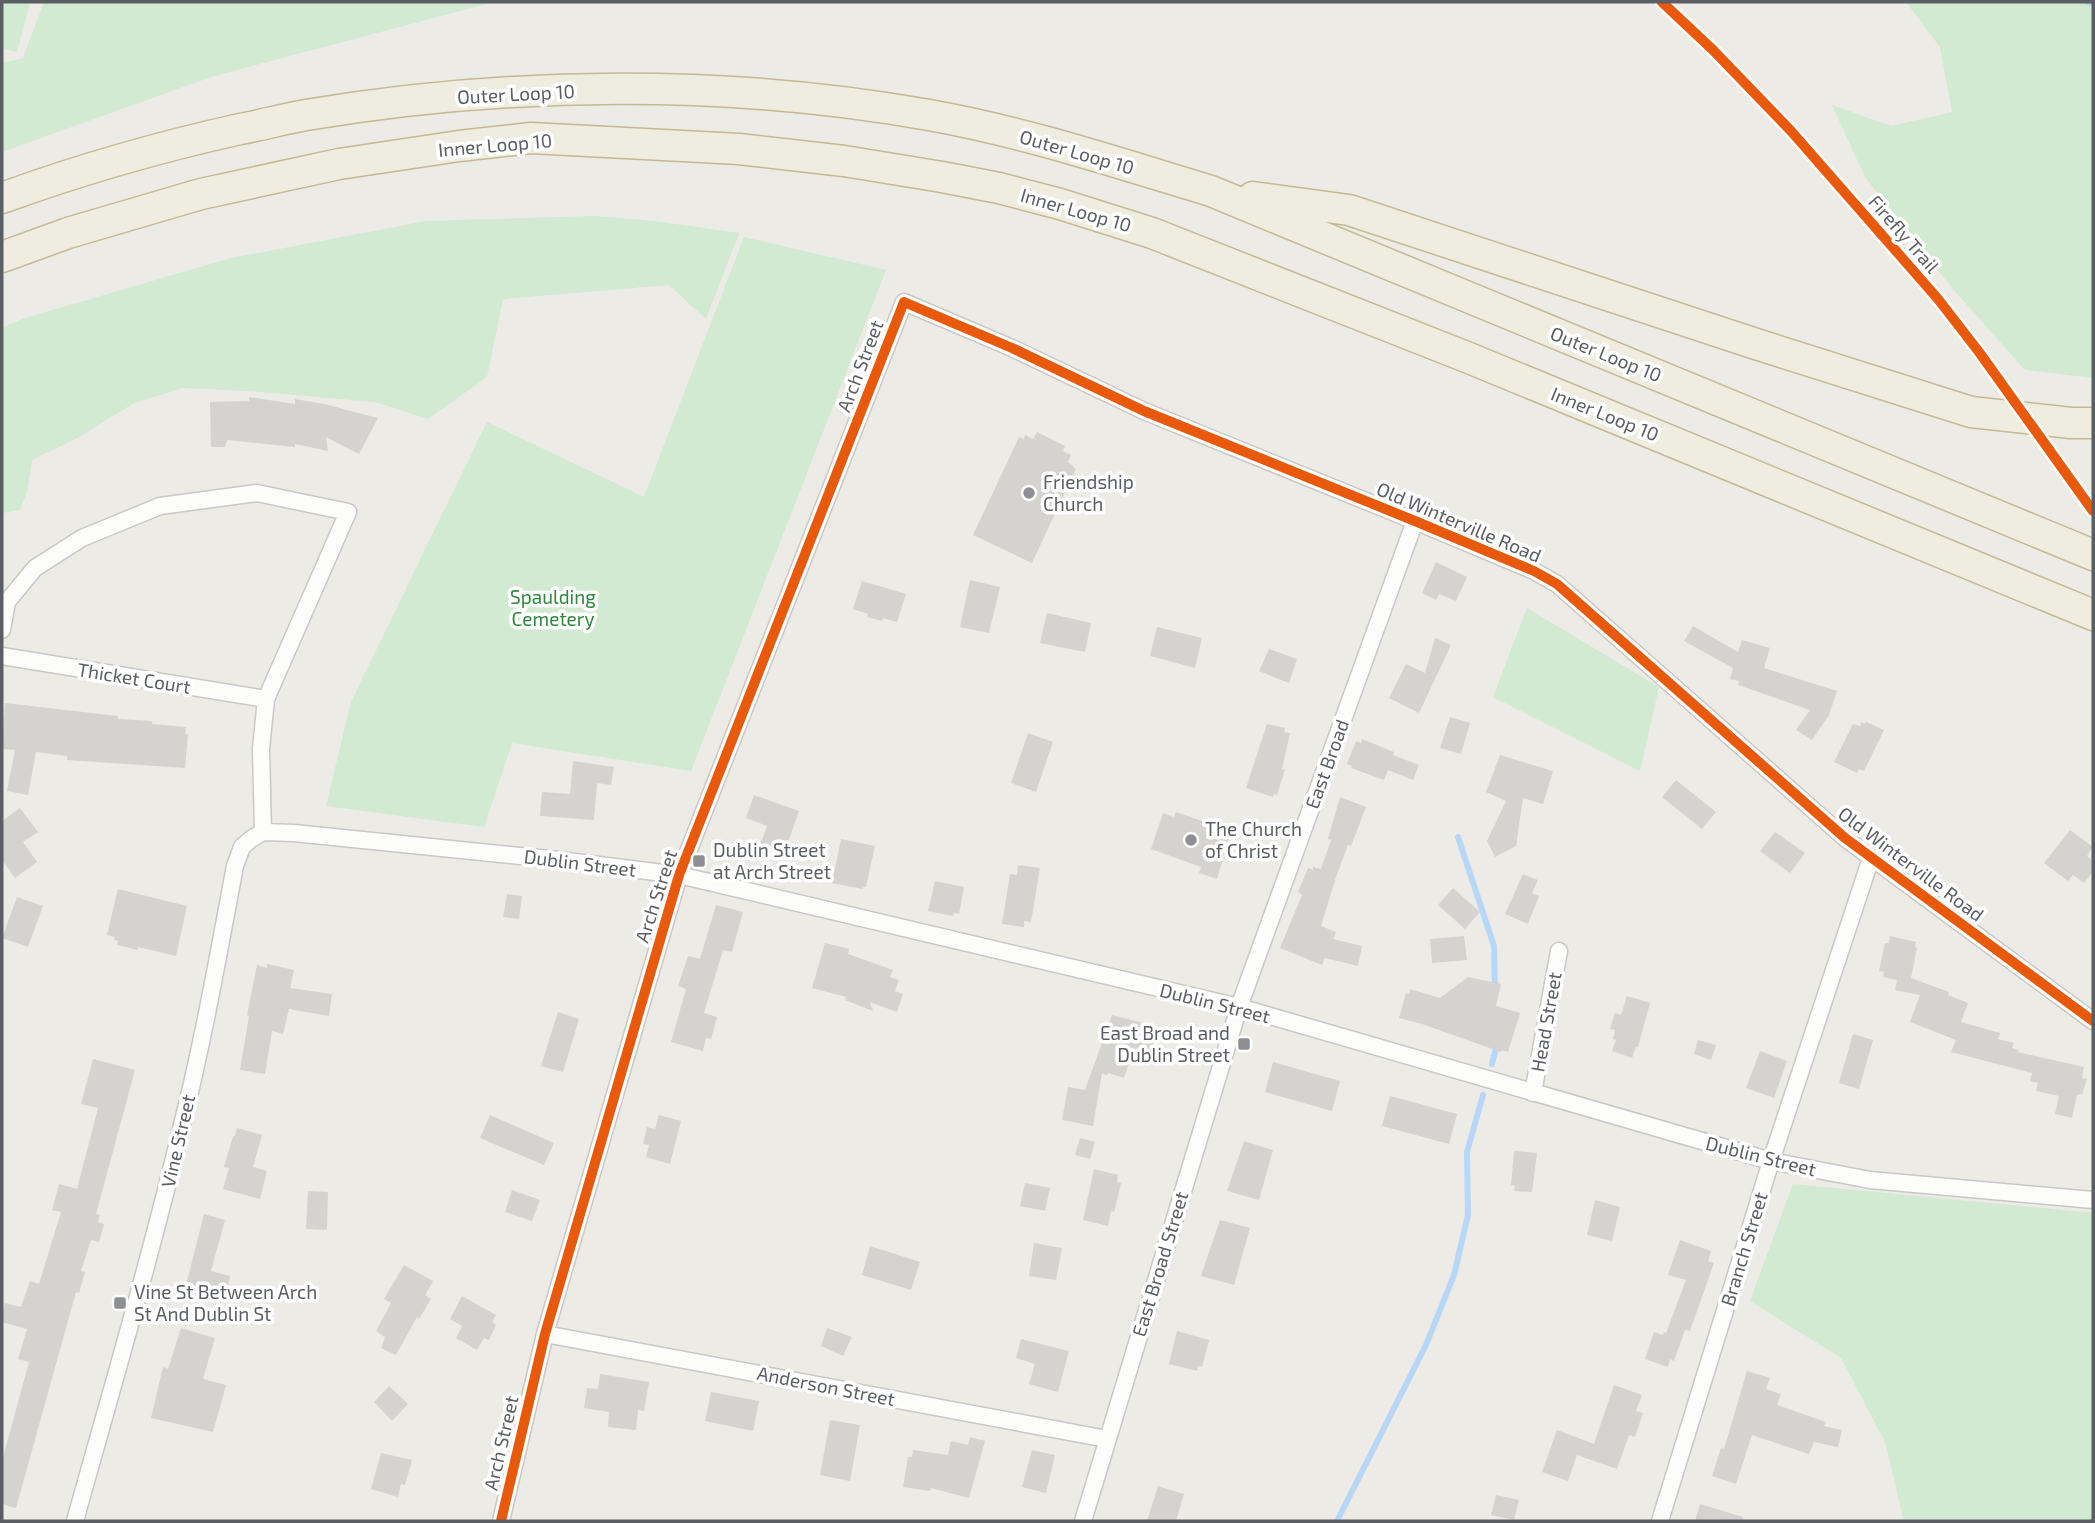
<svg xmlns="http://www.w3.org/2000/svg" width="2095" height="1523" font-family="'Exo 2',sans-serif">
	<style>
		.green { fill: #d2e9d2 }
		.lines { fill: none; stroke-linecap: round; stroke-linejoin: round }
		.stream { stroke: #b8d7f8; stroke-width: 6 }
		.building { fill: #d4d3d0 }
		.minor-casing { stroke: #c8c8c6; stroke-width: 19 }
		.motorway-casing { stroke: #c4b992; stroke-width: 33 }
		.minor { stroke: #fcfcfb; stroke-width: 16 }
		.motorway { stroke: #efede0; stroke-width: 30 }
		.cycleway-casing { stroke: #fff; stroke-width: 15 }
		.cycleway { stroke: #e8590c; stroke-width: 10 }
		.poi-dot { fill: #8e8f92; stroke: #fff; stroke-width: 2.5 }
		.labels { text-anchor: middle; stroke-width: 7; stroke-linejoin: round; paint-order: stroke }
		.street-label { font-size: 19px; fill: #5b5e64; stroke: #fff }
		.poi-label { font-size: 19px; fill: #5b5e64; stroke: #fff; text-anchor: start }
		.park-label { font-size: 19px; fill: #2f873c; stroke: #fff }
	</style>
	<rect width="100%" height="100%" fill="#ecebe6"/>
	<!-- green -->
	<path class="green" d="M2,2H30L17,52L2,48Z
		M44,2H494L211,77L2,152V63L23,58Z
		M1906,2H2093V378L2025,370L1952,288L1865,177L1832,105L1891,126L1952,112L1940,47Z
		M595,216L654,221L739,233L706,319L669,285L503,299L487,377L428,419L375,402L247,391L183,388L134,403L81,436L32,460L27,492L20,510L2,513V328L25,318L231,258L426,221Z
		M744,237L886,270L691,771L512,743L484,827L326,806L351,702L487,422L644,497Z
		M1527,608L1659,687L1640,771L1493,697Z
		M1793,1184L2093,1213V1521H1904L1885,1442L1841,1358L1750,1301Z"/>
	<g class="lines">
		<!-- stream -->
		<path class="stream" d="M2087,2L2093,3
			M1458,837L1494,946L1495,991
			M1492,1064L1497,1044
			M1337,1521L1426,1345L1454,1275L1468,1215L1467,1152L1483,1095"/>
	</g>
	<!-- building -->
	<path class="building" d="M249,397L295,404V399L324,404L378,418L359,454L326,437L328,451L295,444V447L227,440L225,447H211L210,402L249,401Z
		M1037,432L1065,446L1063,451L1071,455L1068,462L1076,469L1032,563L973,535L1019,437L1024,439L1025,435L1033,439Z
		M1436,562L1467,577L1456,601L1439,594L1436,600L1422,593Z
		M970,580L1000,587L989,633L960,627Z
		M862,581L906,594L897,622L883,618L882,621L867,617L868,614L853,609Z
		M1047,613L1091,623L1085,652L1040,643Z
		M1693,626L1738,652L1742,640L1770,648L1764,668L1837,691L1829,715L1812,740L1796,730L1810,710L1738,685L1739,681L1730,679L1733,668L1684,641Z
		M1157,627L1202,638L1195,668L1150,656Z
		M1435,638L1451,645L1419,713L1389,698L1406,664L1425,673Z
		M1269,649L1297,659L1289,683L1259,671Z
		M5,703L118,716V719L152,721V724L186,727L185,734H188L185,768L67,760V756L36,752L28,795L7,791L15,750L2,749Z
		M1450,717L1470,723L1461,754L1440,748Z
		M1861,722L1865,724L1866,722L1884,730L1864,771L1859,769L1857,773L1834,762L1853,724L1860,726Z
		M1267,724L1285,728L1284,732L1290,733L1282,769L1285,770L1277,795L1274,794L1273,797L1246,788Z
		M1028,733L1053,742L1036,792L1011,783Z
		M1362,739L1394,752L1393,755L1419,765L1413,780L1388,770L1384,780L1351,768L1352,766L1347,764L1356,741L1361,743Z
		M1500,755L1553,771L1543,804L1523,798L1516,846L1495,857L1487,841L1506,801L1486,792Z
		M573,761L614,767L611,785L597,783L594,820L540,816L542,792L570,794Z
		M1676,780L1716,812L1702,829L1662,797Z
		M754,795L799,811L784,854L760,845L767,826L746,818Z
		M1340,797L1366,807L1351,846L1348,845L1336,877L1321,926L1336,932L1333,939L1362,946L1358,966L1325,958L1322,965L1280,948L1302,895L1298,892L1308,868L1313,870V867L1321,869L1331,840L1328,839Z
		M20,808L38,832L23,842L37,862L15,878L2,860V821Z
		M1176,812L1231,831L1217,879L1199,873L1201,867L1151,849L1163,813L1174,817Z
		M2070,830L2093,847L2087,856L2093,861V871L2084,883L2073,875L2068,881L2044,863Z
		M1775,832L1805,853L1790,873L1760,851Z
		M841,839L875,846L866,887H863V889L832,883Z
		M1018,865L1040,868L1031,922L1024,921V927L1002,924L1010,874L1017,875Z
		M1523,874L1538,880L1532,893L1539,896L1528,924L1505,914Z
		M935,881L964,887L959,914L954,913L953,916L928,911Z
		M1453,888L1480,912L1465,929L1438,905Z
		M118,889L187,906L176,956L138,947V950L117,945L118,941L114,940L115,937L107,935Z
		M507,894L522,896L519,919L503,917Z
		M17,897L43,906L28,947L2,938Z
		M716,905L743,912L732,952L723,950L704,1013L717,1017L711,1039L706,1038L703,1051L671,1042L686,989L678,986L688,956L700,959Z
		M1464,936L1467,960L1432,963L1430,939Z
		M1890,936L1916,942L1915,947L1917,948L1911,978L1949,992L1948,995L1968,1003L1961,1022L2000,1033L1998,1039L2014,1043L2012,1048L2019,1050L2018,1052L2084,1067L2082,1078L2087,1079L2082,1094L2077,1095L2072,1118L2055,1114L2059,1096L2036,1091L2038,1083L2030,1081L2032,1073L1951,1052L1956,1040L1910,1022L1920,995L1895,990L1897,980L1883,977L1884,972L1879,971L1885,943H1889Z
		M825,943L849,949L848,954L893,970L890,977L899,980L895,991L903,994L897,1012L870,1002L873,1011L845,1000L846,997L812,988Z
		M267,964L294,970L290,988L332,994L329,1016L289,1009L283,1034L272,1031L265,1074L240,1070L249,1016L247,1015L257,965L267,968Z
		M1468,977L1501,984L1496,1006L1520,1013L1508,1052L1501,1050V1052L1422,1024L1399,1018L1406,993L1409,994L1410,989L1440,998Z
		M1627,996L1650,1003L1638,1047H1636L1632,1058L1612,1051L1616,1040L1613,1039L1615,1030L1610,1029L1615,1013L1621,1015Z
		M558,1012L579,1019L563,1072L541,1066Z
		M1112,1015L1158,1027L1148,1061L1131,1057L1124,1078L1108,1073L1107,1075L1102,1073L1093,1126L1062,1120L1068,1087L1085,1090Z
		M1853,1034L1873,1040L1859,1089L1839,1083Z
		M1698,1040L1716,1045L1711,1060L1694,1054Z
		M1760,1051L1787,1061L1774,1098L1746,1088Z
		M93,1059L135,1070L96,1214L100,1215L98,1222L104,1224L99,1242L91,1240L81,1271L85,1272L79,1293L76,1292L16,1508L2,1504V1461L29,1362L18,1359L27,1329L2,1322V1316L5,1303L21,1307L30,1281L39,1284L61,1212L52,1210L59,1184L77,1189L98,1108L81,1104Z
		M1273,1062L1340,1081L1332,1111L1265,1092Z
		M1390,1096L1457,1114L1449,1144L1382,1126Z
		M490,1115L554,1143L544,1165L480,1138Z
		M659,1115L681,1121L670,1164L646,1157L649,1145L643,1144L647,1127L655,1129Z
		M237,1128L262,1135L253,1167L267,1171L260,1199L223,1189L229,1168L224,1167L233,1136H235Z
		M1080,1138L1095,1142L1090,1159L1075,1155Z
		M1244,1141L1273,1150L1259,1200L1227,1191Z
		M1514,1151L1537,1153L1532,1192L1514,1191L1515,1186L1511,1185Z
		M1094,1169L1118,1175L1117,1182L1121,1183L1114,1212L1111,1211L1108,1226L1083,1220Z
		M1025,1183L1050,1188L1045,1211L1020,1206Z
		M512,1190L540,1200L532,1221L505,1212Z
		M308,1191L328,1192L327,1230L306,1229Z
		M1595,1200L1620,1207L1612,1241L1587,1235Z
		M204,1214L225,1220L211,1271L230,1276L224,1303L184,1293Z
		M1220,1220L1250,1228L1234,1285L1201,1276Z
		M1680,1240L1711,1251L1708,1261L1714,1263L1690,1331L1685,1330L1674,1361L1670,1359L1668,1367L1645,1359L1654,1332L1663,1335L1664,1332L1666,1333L1686,1280L1668,1275Z
		M1034,1243L1062,1248L1056,1280L1029,1276Z
		M870,1246L920,1262L911,1290L862,1275Z
		M404,1265L433,1281L425,1295L431,1299L419,1319L417,1317L396,1355L381,1348L385,1337L376,1331L391,1303L384,1299Z
		M462,1296L496,1315L492,1322L496,1325L489,1340L484,1338L477,1350L456,1338L462,1326L450,1319Z
		M181,1328L215,1338L203,1379L226,1385L213,1432L151,1418L163,1367L168,1369Z
		M827,1328L852,1337L843,1356L821,1346Z
		M1177,1331L1209,1340L1202,1367L1198,1366L1197,1371L1169,1364Z
		M1021,1339L1069,1351L1058,1392L1029,1384L1035,1364L1016,1358Z
		M1747,1371L1770,1378L1766,1389L1781,1394L1777,1405L1826,1422L1824,1426L1842,1430L1838,1447L1814,1442L1809,1454L1752,1435L1736,1484L1712,1476L1721,1448L1724,1449Z
		M600,1374L649,1382L644,1411L638,1410L636,1430L608,1427L609,1412L584,1408L587,1388L598,1389Z
		M1614,1385L1642,1395L1636,1411L1643,1413L1635,1437L1629,1435L1617,1469L1577,1455L1568,1481L1542,1472L1557,1430L1594,1444Z
		M389,1386L408,1404L392,1421L374,1402Z
		M711,1392L759,1401L753,1431L705,1421Z
		M830,1420L860,1425L850,1481L820,1475Z
		M970,1437L985,1441L969,1498L931,1488L930,1491L903,1487L908,1457H912L913,1450L948,1455L951,1441L968,1445Z
		M1032,1450L1055,1455L1046,1493L1022,1487Z
		M381,1453L412,1460L405,1485L401,1484L398,1497L371,1489Z
		M1158,1486L1184,1494L1176,1521H1147Z
		M1496,1495L1519,1500L1514,1520L1491,1515Z
		M1700,1504L1743,1517L1742,1521H1695Z"/>
	<g class="lines">
		<defs>
			<path id="minor" d="M2,630L7,602L35,568L82,538L160,506L257,493L348,512L266,699L261,749L263,832
				M2,656L266,699
				M1533,1093L1559,951
				M545,1334L1107,1439
				M75,1521C112,1388 151,1256 183,1121C204,1037 219,951 235,866L242,847L251,839L263,832L294,833L559,860L679,875L1239,1007L1771,1161L1870,1180L2093,1200
				M501,1521L545,1334L679,875L904,302L1012,348L1144,411L1415,521L1534,571L1557,584L1845,838L2093,1021
				M1083,1521L1239,1007L1415,521
				M1660,1521L1771,1161L1871,858"/>
			<path id="motorway" d="M1253,197L1349,210L1756,344L1971,412L2071,423H2093
				M2,198C79,170 159,147 240,129C262,125 284,119 306,115C510,81 726,79 929,115C1025,132 1118,163 1211,191L2093,555
				M2,257L68,233L201,194L339,164L459,146L531,138L739,149L844,161L942,177L999,188L1060,204L1152,233L1469,358L2093,615"/>
		</defs>
		<!-- minor casing -->
		<use href="#minor" class="minor-casing"/>
		<!-- motorway casing -->
		<use href="#motorway" class="motorway-casing"/>
		<!-- minor -->
		<use href="#minor" class="minor"/>
		<!-- motorway -->
		<use href="#motorway" class="motorway"/>
		<defs>
			<path id="cycleway" d="M1662,2L1713,50L1791,131L1938,299L1979,352L2093,511
				M501,1521L545,1334L679,875L904,302L1012,348L1144,411L1415,521L1534,571L1557,584L1845,838L2093,1021"/>
		</defs>
		<!-- cycleway casing -->
		<use href="#cycleway" class="cycleway-casing"/>
		<!-- cycleway -->
		<use href="#cycleway" class="cycleway"/>
	</g>
	<!-- markers -->
	<g class="poi-dot">
		<circle cx="1029" cy="493" r="7"/>
		<circle cx="1191" cy="840" r="7"/>
		<rect x="692" y="854" width="14" height="14" rx="3.5"/>
		<rect x="1237" y="1037" width="14" height="14" rx="3.5"/>
		<rect x="113" y="1296" width="14" height="14" rx="3.5"/>
	</g>
	<g class="labels">
		<!-- street labels -->
		<g class="street-label">
			<text transform="translate(516 94) rotate(-3)" y="7">Outer Loop 10</text>
			<text transform="translate(495 145) rotate(-5)" y="7">Inner Loop 10</text>
			<text transform="translate(1077 152) rotate(16)" y="7">Outer Loop 10</text>
			<text transform="translate(1076 210) rotate(16)" y="7">Inner Loop 10</text>
			<text transform="translate(1904 234) rotate(49)" y="7">Firefly Trail</text>
			<text transform="translate(1606 354) rotate(22)" y="7">Outer Loop 10</text>
			<text transform="translate(860 366) rotate(-69)" y="7">Arch Street</text>
			<text transform="translate(1605 414) rotate(22)" y="7">Inner Loop 10</text>
			<text transform="translate(1459 522) rotate(23)" y="7">Old Winterville Road</text>
			<text transform="translate(134 678) rotate(9)" y="7">Thicket Court</text>
			<text transform="translate(1327 764) rotate(-70)" y="7">East Broad</text>
			<text transform="translate(580 863) rotate(7)" y="7">Dublin Street</text>
			<text transform="translate(1911 864) rotate(37)" y="7">Old Winterville Road</text>
			<text transform="translate(656 896) rotate(-72)" y="7">Arch Street</text>
			<text transform="translate(1215 1003) rotate(14)" y="7">Dublin Street</text>
			<text transform="translate(1546 1022) rotate(-80)" y="7">Head Street</text>
			<text transform="translate(178 1141) rotate(-77)" y="7">Vine Street</text>
			<text transform="translate(1761 1156) rotate(14)" y="7">Dublin Street</text>
			<text transform="translate(1744 1249) rotate(-73)" y="7">Branch Street</text>
			<text transform="translate(1160 1264) rotate(-73)" y="7">East Broad Street</text>
			<text transform="translate(826 1386) rotate(11)" y="7">Anderson Street</text>
			<text transform="translate(501 1443) rotate(-77)" y="7">Arch Street</text>
		</g>
		<!-- poi labels -->
		<g class="poi-label">
			<text x="1043" y="489">Friendship<tspan x="1043" dy="22">Church</tspan></text>
			<text x="1205" y="836">The Church<tspan x="1205" dy="22">of Christ</tspan></text>
			<text x="713" y="857">Dublin Street<tspan x="713" dy="22">at Arch Street</tspan></text>
			<text x="1230" y="1040" text-anchor="end">East Broad and<tspan x="1230" dy="22">Dublin Street</tspan></text>
			<text x="134" y="1299">Vine St Between Arch<tspan x="134" dy="22">St And Dublin St</tspan></text>
		</g>
		<!-- park labels -->
		<g class="park-label">
			<text x="553" y="604">Spaulding<tspan x="553" dy="22">Cemetery</tspan></text>
		</g>
	</g>
	<!-- border -->
	<rect width="2095" height="1523" fill="none" stroke="#5b5e64" stroke-width="7"/>
</svg>
